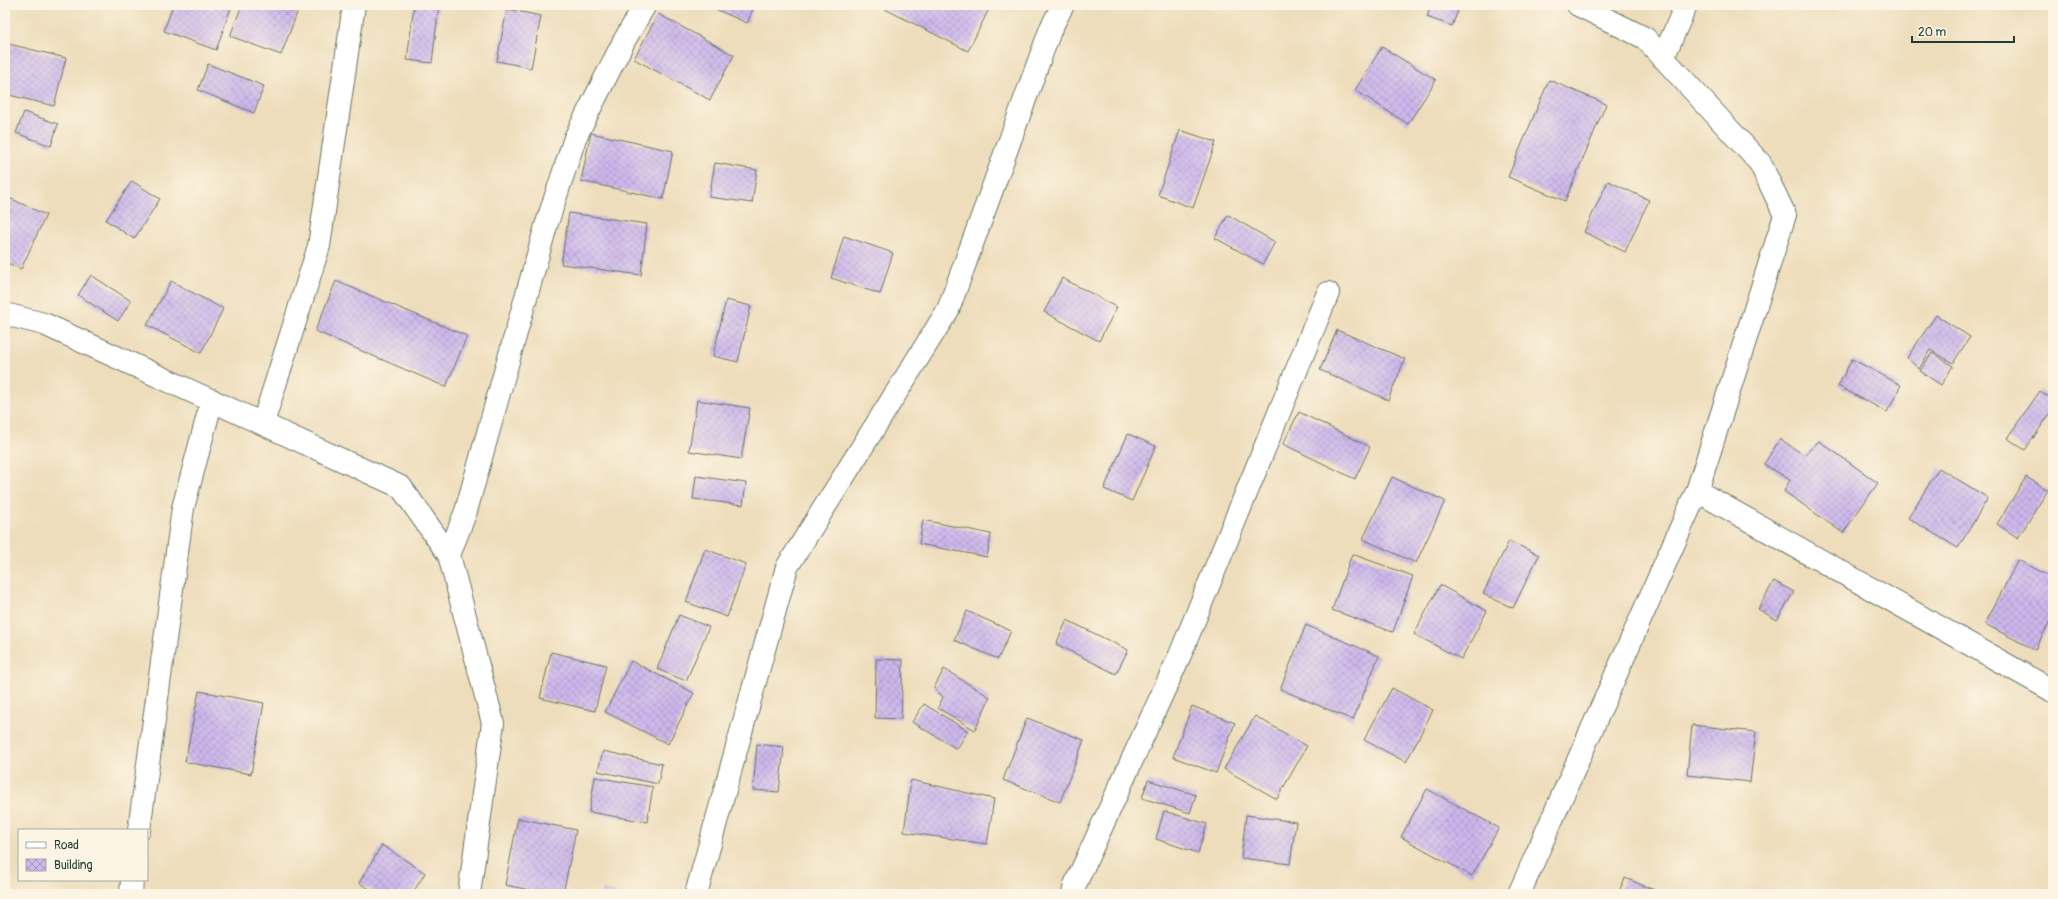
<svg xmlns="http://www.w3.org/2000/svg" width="2058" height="899" font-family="Pangolin,sans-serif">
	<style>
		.building { fill: url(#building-cross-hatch) }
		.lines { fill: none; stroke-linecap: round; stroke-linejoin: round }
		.minor-casing { stroke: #677563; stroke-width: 24 }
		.minor { stroke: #fff; stroke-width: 22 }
	</style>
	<defs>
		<pattern id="building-cross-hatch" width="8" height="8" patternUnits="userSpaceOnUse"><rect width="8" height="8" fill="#cdb8ed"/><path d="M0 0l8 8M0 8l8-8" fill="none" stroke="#a697c1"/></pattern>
	</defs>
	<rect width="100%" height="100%" fill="#fcf5e5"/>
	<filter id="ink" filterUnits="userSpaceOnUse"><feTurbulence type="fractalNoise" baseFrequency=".025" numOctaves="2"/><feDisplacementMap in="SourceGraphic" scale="8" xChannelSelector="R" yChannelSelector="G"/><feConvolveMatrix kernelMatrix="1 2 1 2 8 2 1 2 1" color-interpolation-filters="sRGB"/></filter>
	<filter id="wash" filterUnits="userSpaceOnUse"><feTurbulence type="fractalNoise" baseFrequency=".012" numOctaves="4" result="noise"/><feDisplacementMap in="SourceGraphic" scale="16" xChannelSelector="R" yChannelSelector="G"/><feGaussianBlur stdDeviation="0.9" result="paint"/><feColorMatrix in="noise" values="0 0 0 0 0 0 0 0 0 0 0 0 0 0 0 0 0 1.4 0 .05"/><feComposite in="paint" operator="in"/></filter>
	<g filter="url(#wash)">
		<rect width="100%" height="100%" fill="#edb"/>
		<g id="blocks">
			<!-- building -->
			<path class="building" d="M173,5H232L216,50L164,31Z
				M242,5H300L281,55L230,36Z
				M414,5H439L432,63L407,60Z
				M706,5H755L747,23Z
				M882,5H991L968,51L881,7Z
				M1431,5H1460L1452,26L1427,17Z
				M507,9L541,16L531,68L497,61Z
				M658,14L734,55L710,100L634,59Z
				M5,43L66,58L54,106L5,94Z
				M1382,47L1436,80L1408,124L1355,90Z
				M208,64L264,86L254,113L198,90Z
				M1549,80L1606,104L1565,201L1508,177Z
				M24,112L58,124L51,146L16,133Z
				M1180,130L1216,142L1193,208L1158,195Z
				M591,133L673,151L663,199L581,181Z
				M715,163L757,170L752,203L709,197Z
				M132,181L160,199L134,239L106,220Z
				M1608,181L1649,200L1625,252L1584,232Z
				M5,196L46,215L21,269L5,262Z
				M569,213L647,224L641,275L561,264Z
				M1228,215L1275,242L1263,264L1215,238Z
				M844,236L893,253L880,294L831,278Z
				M91,275L131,301L118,321L78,295Z
				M1062,278L1117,307L1099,341L1044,312Z
				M171,281L223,309L201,353L147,325Z
				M336,281L467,336L446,387L315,331Z
				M726,300L751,306L738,362L713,356Z
				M1936,315L1970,337L1953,363L1930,350L1919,369L1907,358Z
				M1337,330L1405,359L1388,400L1320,370Z
				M1932,353L1953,366L1941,385L1920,371Z
				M1852,359L1901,385L1887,412L1838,386Z
				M2040,391L2053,400V409L2025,450L2007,438Z
				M697,400L750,408L741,459L689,451Z
				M1299,412L1370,447L1355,479L1283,444Z
				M1128,434L1156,446L1132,501L1104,489Z
				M1780,439L1804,455L1819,441L1878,483L1843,533L1784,491L1790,480L1764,464Z
				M1939,468L1988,498L1958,548L1908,518Z
				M696,476L746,483L743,505L693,499Z
				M1392,477L1445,501L1416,563L1363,539Z
				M2026,477L2048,490L2018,538L1997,524Z
				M923,520L991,534L987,557L919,544Z
				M1509,541L1539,555L1513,608L1483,594Z
				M705,549L746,564L727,617L686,602Z
				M1352,554L1413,576L1393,632L1332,610Z
				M2018,560L2053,578V615L2035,650L1985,624Z
				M1774,581L1794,592L1777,620L1758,609Z
				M1440,585L1487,611L1461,659L1414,634Z
				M967,611L1011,631L998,659L954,640Z
				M679,615L709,627L686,681L657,669Z
				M1067,620L1128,650L1116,674L1056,644Z
				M1306,625L1379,656L1353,720L1280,689Z
				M551,652L606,665L595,711L540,698Z
				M876,659L903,660L901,719L875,718Z
				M631,661L694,693L668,744L605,712Z
				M944,669L990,697L975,730L938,708L943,697L934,688Z
				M1392,688L1433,710L1406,762L1364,740Z
				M199,691L264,703L251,774L185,762Z
				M924,704L968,731L957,749L912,722Z
				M1192,706L1235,723L1216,773L1173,757Z
				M1255,716L1307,746L1277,799L1224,769Z
				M1027,718L1084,740L1060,802L1003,780Z
				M1692,725L1756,732L1750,782L1687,775Z
				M757,744L784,747L779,792L753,790Z
				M603,751L662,764L658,784L598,771Z
				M595,777L653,787L647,822L589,812Z
				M911,780L994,799L987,844L904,832Z
				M1148,780L1196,795L1190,813L1142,798Z
				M1427,789L1499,828L1472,876L1401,837Z
				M1164,811L1207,824L1198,853L1156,839Z
				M1246,815L1296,822L1290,864L1241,858Z
				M518,818L576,830L563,894H549L505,885Z
				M382,845L425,873L412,894H378L359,883Z
				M1625,878L1664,894H1618Z
				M603,891L616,893V894H602Z"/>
		</g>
	</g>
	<g filter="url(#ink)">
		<use href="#blocks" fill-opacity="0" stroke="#677563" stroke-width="1"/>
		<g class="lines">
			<defs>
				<path id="minor" d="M1663,58L1686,5
					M5,314L44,324L401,487L449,555
					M263,423L319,246L354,5
					M1697,491L2053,691
					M139,830L183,508L212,400
					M131,894L132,880
					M469,894L493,723L449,555L466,511L546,226L575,138L624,41L645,5
					M696,894L787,567L948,310L1051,28L1063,5
					M1073,894L1075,885L1180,655L1328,293
					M1519,894L1697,491L1785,215L1760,163L1645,38L1578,5"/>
			</defs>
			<!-- minor casing -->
			<use href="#minor" class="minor-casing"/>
			<!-- minor -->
			<use href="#minor" class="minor"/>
		</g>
	</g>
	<!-- margin -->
	<rect width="2058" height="899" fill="none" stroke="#fcf5e5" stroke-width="20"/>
	<!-- legend -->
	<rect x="18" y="829" width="130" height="52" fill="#fcf5e5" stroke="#a4ab9e"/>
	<rect x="26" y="842" width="20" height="6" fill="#ffffff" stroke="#a4ab9e"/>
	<text x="54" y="849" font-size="12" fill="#1f3d34">Road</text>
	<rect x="26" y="859" width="20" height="12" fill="url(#building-cross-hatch)" stroke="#a4ab9e"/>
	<text x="54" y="869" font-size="12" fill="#1f3d34">Building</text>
	<!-- scale -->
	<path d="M1912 36v6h102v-6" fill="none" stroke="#1f3d34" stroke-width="2"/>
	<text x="1918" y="36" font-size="12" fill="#1f3d34" stroke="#fcf5e5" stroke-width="3" paint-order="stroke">20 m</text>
</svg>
